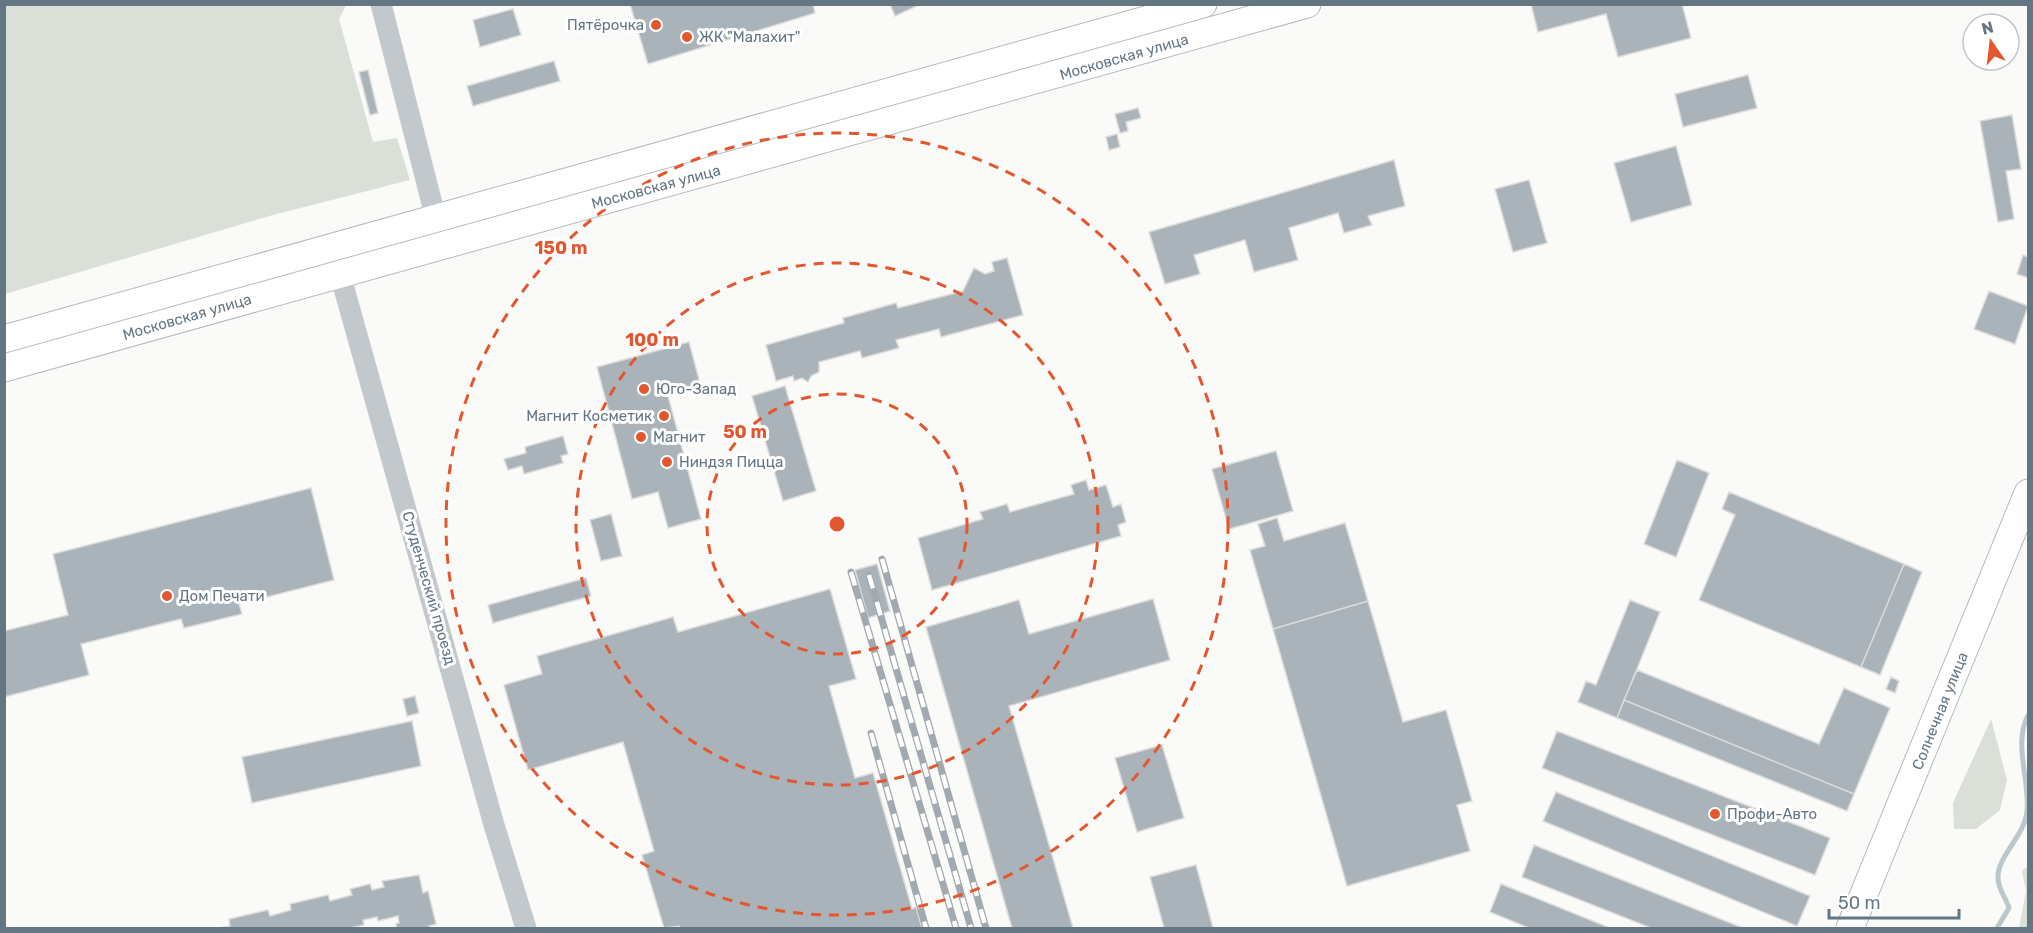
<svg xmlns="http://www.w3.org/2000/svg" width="2033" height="933" font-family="Rubik,sans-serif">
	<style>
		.green { fill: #dadfd7 }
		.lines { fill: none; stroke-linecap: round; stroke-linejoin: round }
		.stream { stroke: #bbc7cb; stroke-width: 5 }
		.building { fill: #aab3b9; stroke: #dcdcda; stroke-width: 1.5 }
		.major-casing { stroke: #b5babe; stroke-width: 29 }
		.minor { stroke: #c3c8cc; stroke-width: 21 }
		.major { stroke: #fff; stroke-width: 27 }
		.rail-casing { stroke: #a2aab0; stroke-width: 7 }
		.rail { stroke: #fff; stroke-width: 4.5; stroke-dasharray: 14; stroke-linecap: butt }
		.ring { fill: none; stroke: #e4572e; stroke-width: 3; stroke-dasharray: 10 8 }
		.poi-dot { fill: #e4572e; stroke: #fff; stroke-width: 2 }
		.labels { text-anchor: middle; stroke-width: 6; stroke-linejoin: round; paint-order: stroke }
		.poi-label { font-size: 15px; fill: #657683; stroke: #fff; text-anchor: start }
		.street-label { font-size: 15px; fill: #657683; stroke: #fff }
		.centre { fill: #e4572e; stroke: #fff; stroke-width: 3 }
		.ring-label { font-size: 18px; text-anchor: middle; font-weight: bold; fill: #e4572e; stroke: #fff; stroke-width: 6; stroke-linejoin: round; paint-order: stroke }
	</style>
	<rect width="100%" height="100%" fill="#fafaf8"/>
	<!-- green -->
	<path class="green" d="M5,4L346,5L339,19L373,142L397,138L410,180L273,215L5,294Z
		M1991,719L2007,780L2000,810L1976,829H1954L1953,803Z
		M2028,866V928H2019L2026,891L2022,871Z"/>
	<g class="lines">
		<!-- stream -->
		<path class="stream" d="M1997,928L2009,908C2006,898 1998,889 1998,878C1997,856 2025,836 2027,811C2030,779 2013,745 2028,715"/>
	</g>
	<!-- building -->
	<path class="building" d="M630,4H813L815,13L648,64Z
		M890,4H921L895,16Z
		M1531,4H1682L1691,38L1618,57L1606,14L1538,32Z
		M513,9L521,35L480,47L473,20Z
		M554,61L560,81L473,106L467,86Z
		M368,70L378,113L370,115L359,72Z
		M1748,75L1757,108L1683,127L1675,94Z
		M1138,108L1141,118L1126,122L1128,131L1120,133L1115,114Z
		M2012,115L2021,169L2006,171L2014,219L1998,222L1980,121Z
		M1117,134L1120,147L1109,150L1106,137Z
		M1676,146L1692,205L1631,222L1614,163Z
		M1394,160L1405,206L1368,216L1372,225L1344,233L1338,213L1289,228L1298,260L1254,272L1245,240L1194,255L1200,274L1165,284L1149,232Z
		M1529,180L1547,243L1513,252L1495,189Z
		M2023,255L2028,257V278L2017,274Z
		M1007,258L1023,315L941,337L939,329L896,340L899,348L862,358L860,351L819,362V372L811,376L808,382L802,378L794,381L793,376L776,381L766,345L844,323L843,318L896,303L898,308L963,291L974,268L985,274L994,271L992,262Z
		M1989,291L2028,306L2015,344L1974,329Z
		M689,342L701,387L668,396L701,519L668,528L658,492L632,499L597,367Z
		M785,386L816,491L783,501L752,396Z
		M563,436L568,454L561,456L563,463L524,474L522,466L508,470L504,459L526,453L525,447Z
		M1276,451L1293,511L1229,529L1212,469Z
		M1677,460L1709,473L1676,557L1644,544Z
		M1086,480L1089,490L1106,485L1113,507L1121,504L1126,522L1118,525L1121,536L932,590L918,538L983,519L980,512L1007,504L1010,512L1074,494L1071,485Z
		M311,488L334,580L239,604L242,614L184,628L181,619L81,644L89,675L4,697V631L68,615L53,554Z
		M1729,492L1904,564L1861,667L1699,600L1735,515L1722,509Z
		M611,514L622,556L601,561L590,520Z
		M1277,518L1284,541L1345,523L1368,601L1273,629L1250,550L1265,546L1258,524Z
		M877,564L890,611L868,618L855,570Z
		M1904,564L1922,572L1880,675L1861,667Z
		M586,578L591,596L493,623L488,605Z
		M830,589L856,679L829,686L855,778L873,773L912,909L916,907L922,928H680L679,926L664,928L642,855L654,851L623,742L528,770L504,685L542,674L537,656L673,617L678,632Z
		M1153,599L1170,660L1009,706L1073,928H1012L926,627L1019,600L1029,634Z
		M1630,600L1660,612L1617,718L1578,702L1586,681L1596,685Z
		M1368,601L1403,722L1446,710L1472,801L1457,805L1470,851L1347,886L1273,629Z
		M1637,670L1819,744L1844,688L1890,708L1854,794L1624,700Z
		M1891,677L1899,681L1895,693L1886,689Z
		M415,696L419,713L407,716L403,699Z
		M1624,700L1854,794L1847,811L1617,718Z
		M412,721L421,766L252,803L242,757Z
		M1557,731L1830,838L1815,875L1542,768Z
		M1162,745L1184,818L1137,832L1115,758Z
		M1556,792L1810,896L1797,926L1543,821Z
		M1534,845L1743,928H1651L1522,877Z
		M1196,865L1213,928H1164L1150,877Z
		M419,875L423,893L428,891L436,924L429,926L430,928H397L396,924L399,923L398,916L378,921L377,917L363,920L364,925L350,928H219L230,926L229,919L268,910L270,916L291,910L290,904L328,895L330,901L352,895L350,889L370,884L372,890L384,887L382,881Z
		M1501,884L1610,928H1529L1490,912Z"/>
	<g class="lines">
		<defs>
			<path id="major" d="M4,339L1203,4
				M4,368L1307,4
				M1850,928L2028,493"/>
		</defs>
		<!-- major casing -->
		<use href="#major" class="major-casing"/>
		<!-- minor -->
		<path class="minor" d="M381,4L436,219
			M340,274L494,825L526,928"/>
		<!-- major -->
		<use href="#major" class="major"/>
		<defs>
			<path id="rail" d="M882,559L986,928
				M851,572L956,928
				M869,575L971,928
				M871,733L926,928"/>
		</defs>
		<!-- rail casing -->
		<use href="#rail" class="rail-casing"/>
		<!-- rail -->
		<use href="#rail" class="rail"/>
	</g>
	<!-- distance rings -->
	<g class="ring">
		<circle cx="837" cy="524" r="130"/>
		<circle cx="837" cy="524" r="261"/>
		<circle cx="837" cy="524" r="391"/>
	</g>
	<!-- markers -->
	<g class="poi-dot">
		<circle cx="656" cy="25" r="6"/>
		<circle cx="687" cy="37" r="6"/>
		<circle cx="644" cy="389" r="6"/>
		<circle cx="664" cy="416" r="6"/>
		<circle cx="641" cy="437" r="6"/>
		<circle cx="667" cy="462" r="6"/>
		<circle cx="167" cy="596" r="6"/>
		<circle cx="1715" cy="814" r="6"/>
	</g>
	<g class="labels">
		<!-- poi labels -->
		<g class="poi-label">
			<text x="644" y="30" text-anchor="end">Пятёрочка</text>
			<text x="699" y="42">ЖК "Малахит"</text>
			<text x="656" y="394">Юго-Запад</text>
			<text x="652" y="421" text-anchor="end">Магнит Косметик</text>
			<text x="653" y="442">Магнит</text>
			<text x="679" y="467">Ниндзя Пицца</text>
			<text x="179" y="601">Дом Печати</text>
			<text x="1727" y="819">Профи-Авто</text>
		</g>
		<!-- street labels -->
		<g class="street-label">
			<text transform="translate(1124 57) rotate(-16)" y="5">Московская улица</text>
			<text transform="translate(656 187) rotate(-15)" y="5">Московская улица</text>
			<text transform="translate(187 317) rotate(-16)" y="5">Московская улица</text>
			<text transform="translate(429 588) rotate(74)" y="5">Студенческий проезд</text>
			<text transform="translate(1940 711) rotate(-68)" y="5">Солнечная улица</text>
		</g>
	</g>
	<circle cx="837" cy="524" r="9" class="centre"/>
	<g class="ring-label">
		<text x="561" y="254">150 m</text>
		<text x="652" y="346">100 m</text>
		<text x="745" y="438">50 m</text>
	</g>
	<!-- border -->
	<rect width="2033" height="933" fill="none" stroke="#657683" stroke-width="12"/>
	<!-- north arrow -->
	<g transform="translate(1991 42) rotate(346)"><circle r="28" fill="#ffffff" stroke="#c1c8cd" stroke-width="1.5"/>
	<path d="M0-4.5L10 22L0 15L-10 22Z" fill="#e4572e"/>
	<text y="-9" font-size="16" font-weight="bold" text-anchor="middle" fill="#657683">N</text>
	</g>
	<!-- scale -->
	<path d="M1829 909v9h130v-9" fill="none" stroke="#657683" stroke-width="3"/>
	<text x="1838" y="909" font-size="18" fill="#657683" stroke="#ffffff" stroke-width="4.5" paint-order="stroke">50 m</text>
</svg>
